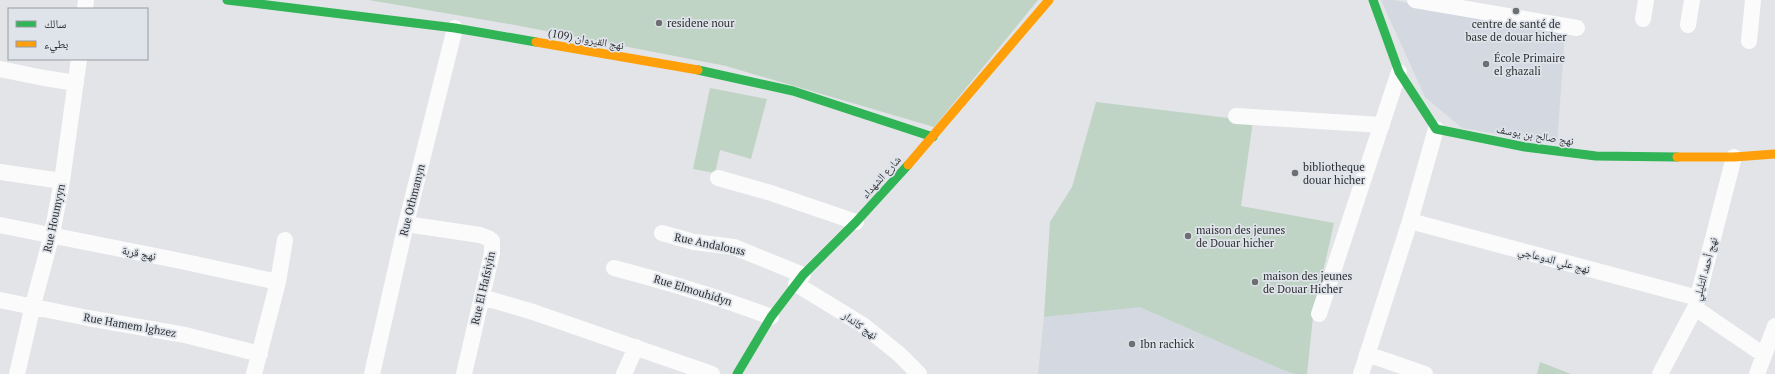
<svg xmlns="http://www.w3.org/2000/svg" width="1775" height="374" font-family="'PT Serif','Noto Naskh Arabic',serif">
	<style>
		.built { fill: #d3d8e1 }
		.green { fill: #bfd4c5 }
		.lines { fill: none; stroke-linecap: round; stroke-linejoin: round }
		.street { stroke: #fbfbfb; stroke-width: 16 }
		.fast { stroke: #30b455; stroke-width: 9 }
		.slow { stroke: #ff9f0a; stroke-width: 9 }
		.poi-dot { fill: #6d6f72; stroke: #dfe3ea; stroke-width: 1.5 }
		.labels { text-anchor: middle; stroke-width: 3.5; stroke-linejoin: round; paint-order: stroke }
		.poi-label { font-size: 11px; fill: #2e3033; stroke: #dfe3ea; text-anchor: start }
		.street-label { font-size: 11px; fill: #2e3033; stroke: #dfe3ea }
	</style>
	<rect width="100%" height="100%" fill="#e2e4e7"/>
	<!-- built -->
	<path class="built" d="M1381,0H1393L1565,32L1557,144L1462,128L1425,97Z
		M1140,306L1283,370L1295,374H1038L1044,317Z"/>
	<!-- green -->
	<path class="green" d="M369,0H1038L934,127L726,66L515,25Z
		M710,88L767,99L751,159L720,150L715,173L693,169Z
		M1096,102L1253,121L1241,206L1334,223L1313,317L1307,374H1295L1283,370L1140,307L1044,317L1050,222L1072,187Z
		M1540,362L1571,374H1537Z"/>
	<g class="lines">
		<!-- street -->
		<path class="street" d="M1415,0L1577,28
			M85,9L86,0
			M1643,19L1646,0
			M1688,25L1692,0
			M1749,41L1753,0
			M0,69L44,78L76,83
			M1236,116L1382,125
			M0,172L62,181
			M718,178L771,193L856,222
			M1410,221L1698,298
			M406,224L480,235L488,238L492,241V253L464,374
			M0,225L176,260L278,282
			M662,233L694,242L734,247L803,275
			M614,268C667,282 719,297 771,317
			M796,284L863,325L899,354L919,374
			M482,297L533,312L712,374
			M0,300L88,318L185,335L260,354
			M1695,308L1764,355
			M1319,314L1399,72
			M1367,354L1425,374
			M17,374L33,305L52,234L62,181L79,59
			M254,374L278,282L285,240
			M372,374L406,224L455,28
			M624,374L636,347
			M1361,374L1410,221L1436,129
			M1660,374L1695,308L1734,157
			M1757,374L1775,326"/>
		<!-- fast -->
		<path class="fast" d="M227,0L455,28L536,42
			M1373,0L1399,72L1436,129L1525,147L1596,156L1677,157
			M698,70L793,91L933,137
			M737,374L771,317L803,275L856,222L908,165"/>
		<!-- slow -->
		<path class="slow" d="M536,42L698,70
			M1677,157H1734L1775,154
			M908,165L1049,0"/>
	</g>
	<!-- markers -->
	<g class="poi-dot">
		<circle cx="1516" cy="11" r="4"/>
		<circle cx="659" cy="23" r="4"/>
		<circle cx="1486" cy="64" r="4"/>
		<circle cx="1295" cy="173" r="4"/>
		<circle cx="1188" cy="236" r="4"/>
		<circle cx="1255" cy="282" r="4"/>
		<circle cx="1132" cy="344" r="4"/>
	</g>
	<g class="labels">
		<!-- poi labels -->
		<g class="poi-label">
			<text x="667" y="27">residene nour</text>
			<text x="1516" y="28" text-anchor="middle">centre de santé de<tspan x="1516" dy="13">base de douar hicher</tspan></text>
			<text x="1494" y="62">École Primaire<tspan x="1494" dy="13">el ghazali</tspan></text>
			<text x="1303" y="171">bibliotheque<tspan x="1303" dy="13">douar hicher</tspan></text>
			<text x="1196" y="234">maison des jeunes<tspan x="1196" dy="13">de Douar hicher</tspan></text>
			<text x="1263" y="280">maison des jeunes<tspan x="1263" dy="13">de Douar Hicher</tspan></text>
			<text x="1140" y="348">Ibn rachick</text>
		</g>
		<!-- street labels -->
		<g class="street-label">
			<text transform="translate(586 39) rotate(10)" y="4">نهج القيروان (109)</text>
			<text transform="translate(1535 135) rotate(9)" y="4">نهج صالح بن يوسف</text>
			<text transform="translate(881 177) rotate(-48)" y="4">شارع الشهداء</text>
			<text transform="translate(412 200) rotate(-76)" y="4">Rue Othmanyn</text>
			<text transform="translate(54 218) rotate(-78)" y="4">Rue Houmyyn</text>
			<text transform="translate(710 244) rotate(12)" y="4">Rue Andalouss</text>
			<text transform="translate(139 253) rotate(11)" y="4">نهج قربة</text>
			<text transform="translate(1554 260) rotate(15)" y="4">نهج علي الدوعاجي</text>
			<text transform="translate(1705 269) rotate(-75)" y="4">نهج أحمد التليلي</text>
			<text transform="translate(483 288) rotate(-77)" y="4">Rue El Hafsiyin</text>
			<text transform="translate(693 290) rotate(17)" y="4">Rue Elmouhidyn</text>
			<text transform="translate(130 325) rotate(10)" y="4">Rue Hamem lghzez</text>
			<text transform="translate(860 325) rotate(35)" y="4">نهج كاندار</text>
		</g>
	</g>
	<!-- legend -->
	<rect x="8" y="8" width="140" height="52" fill="#dfe3ea" stroke="#989ba1"/>
	<rect x="16" y="21" width="20" height="6" fill="#30b455" stroke="#989ba1"/>
	<text x="44" y="28" font-size="12" fill="#2e3033">سالك</text>
	<rect x="16" y="41" width="20" height="6" fill="#ff9f0a" stroke="#989ba1"/>
	<text x="44" y="48" font-size="12" fill="#2e3033">بطيء</text>
</svg>
